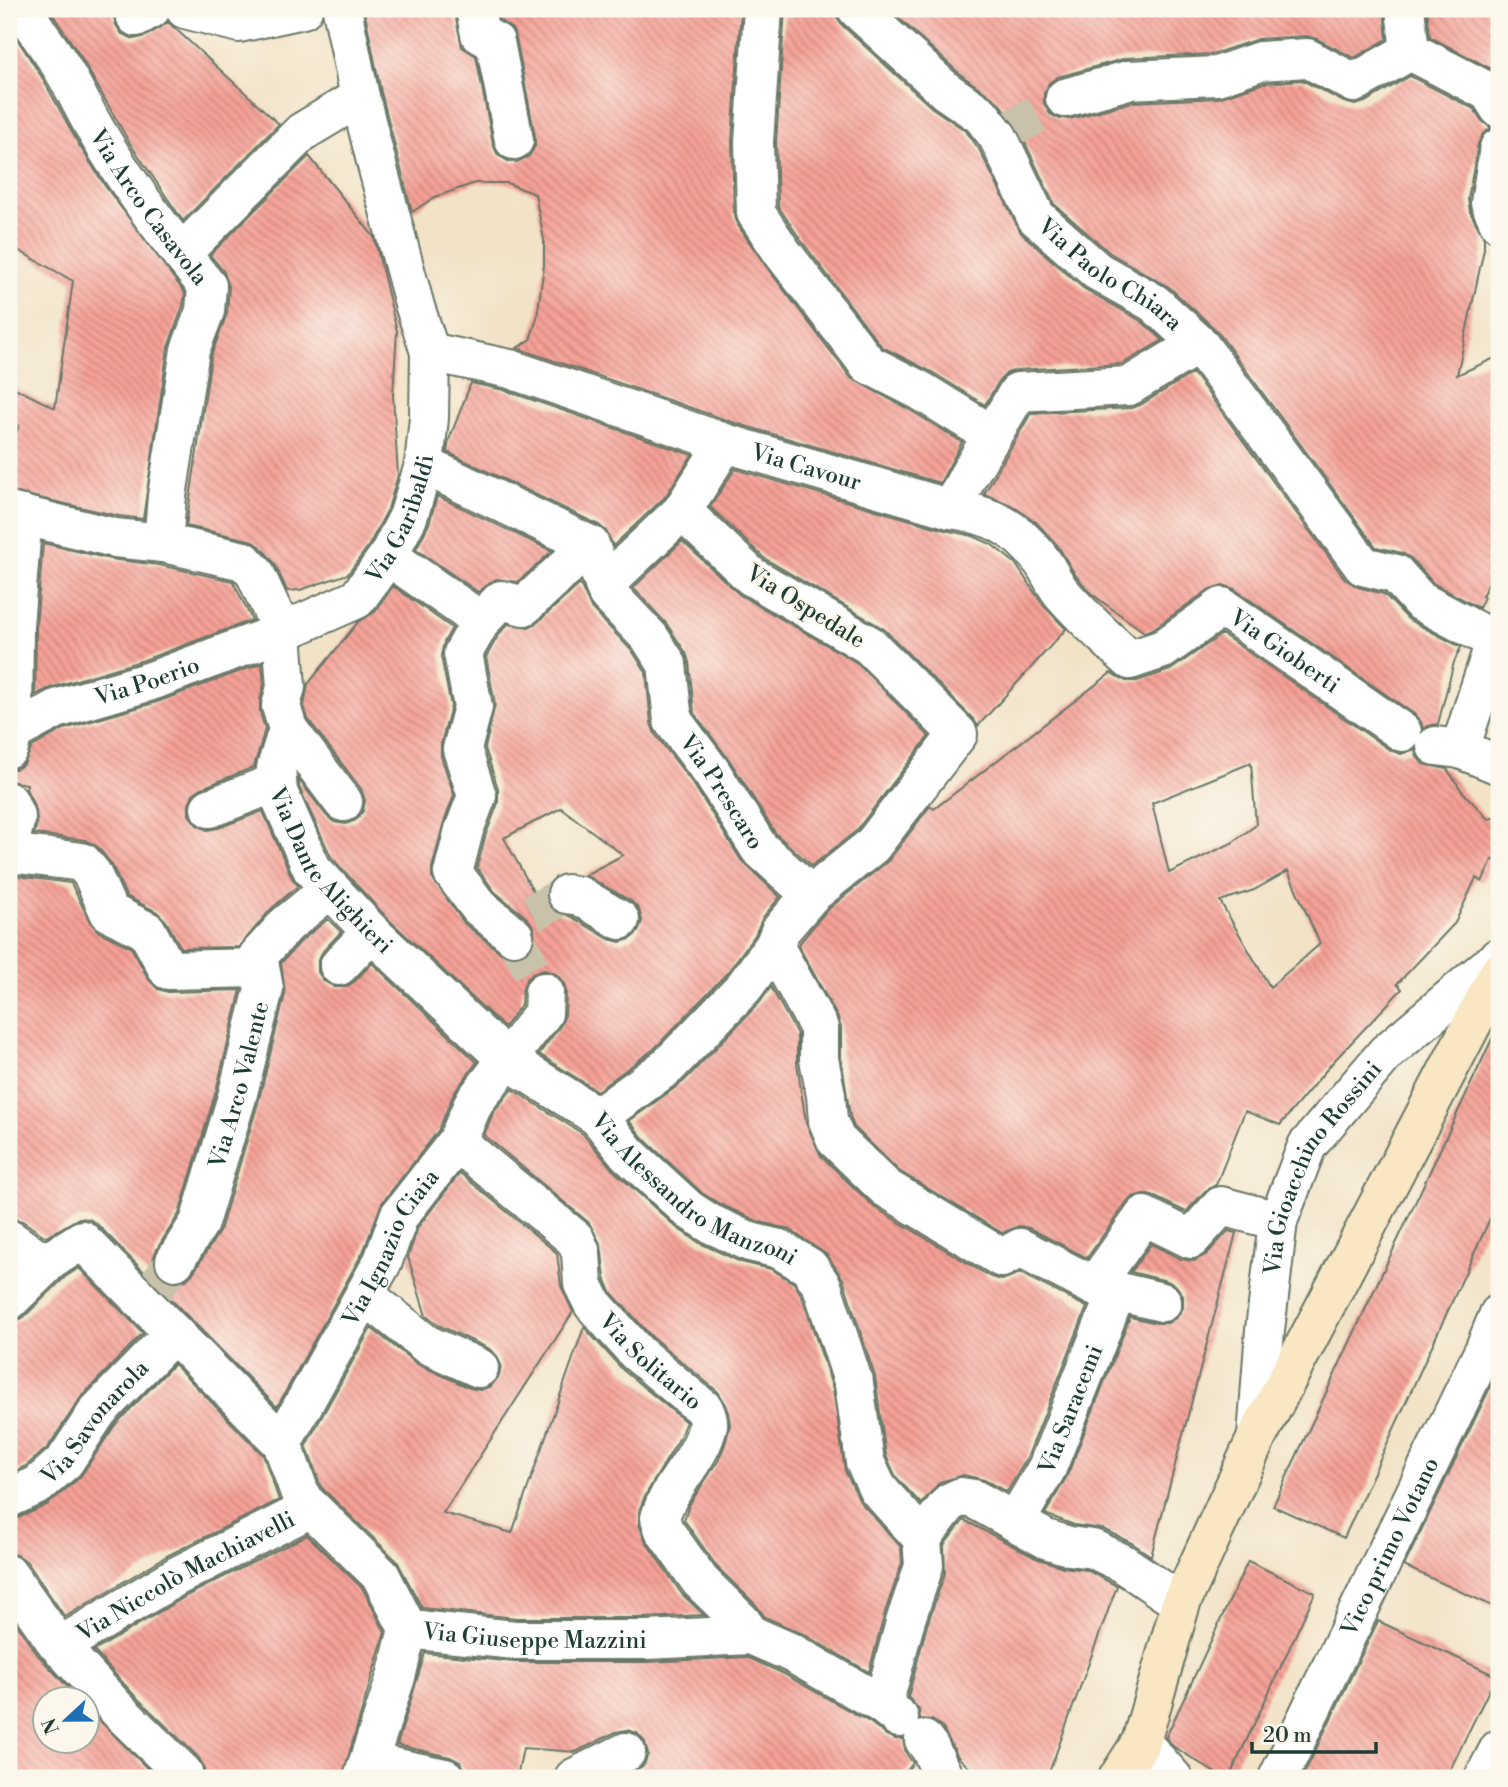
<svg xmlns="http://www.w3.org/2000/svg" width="1508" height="1787" font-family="'Libre Bodoni',serif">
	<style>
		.building { fill: url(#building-back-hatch); fill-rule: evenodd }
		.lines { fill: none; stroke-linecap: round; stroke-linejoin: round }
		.street-tunnel { stroke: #c8c2aa; stroke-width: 38; stroke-dasharray: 38 19; stroke-linecap: butt }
		.street-casing { stroke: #697767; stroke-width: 42 }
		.secondary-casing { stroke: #697767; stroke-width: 42 }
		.street { stroke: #fff; stroke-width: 38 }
		.secondary { stroke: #f9e7c3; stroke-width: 38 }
		.labels { text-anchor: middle; stroke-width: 5; stroke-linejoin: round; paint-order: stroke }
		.street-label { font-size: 23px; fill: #1f3d34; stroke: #fbf7ec }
	</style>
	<defs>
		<pattern id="building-back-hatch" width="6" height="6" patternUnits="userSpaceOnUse" patternTransform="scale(1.75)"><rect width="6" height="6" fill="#f6a197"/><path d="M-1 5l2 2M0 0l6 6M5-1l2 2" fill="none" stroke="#c7847c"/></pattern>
	</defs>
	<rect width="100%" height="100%" fill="#fbf7ec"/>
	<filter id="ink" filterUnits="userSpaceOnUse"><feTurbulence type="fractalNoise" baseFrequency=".0143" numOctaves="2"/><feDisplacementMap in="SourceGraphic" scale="14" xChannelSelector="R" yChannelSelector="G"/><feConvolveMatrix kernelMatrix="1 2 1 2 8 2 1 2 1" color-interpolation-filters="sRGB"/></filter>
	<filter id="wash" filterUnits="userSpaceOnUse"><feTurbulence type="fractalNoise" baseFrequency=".00686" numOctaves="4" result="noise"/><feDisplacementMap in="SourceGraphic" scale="28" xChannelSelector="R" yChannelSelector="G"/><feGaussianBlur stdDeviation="1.57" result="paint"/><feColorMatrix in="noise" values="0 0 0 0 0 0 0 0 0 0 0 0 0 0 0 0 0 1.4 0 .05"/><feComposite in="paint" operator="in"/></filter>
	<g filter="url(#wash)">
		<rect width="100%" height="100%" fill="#f2e3c7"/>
		<g id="blocks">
			<!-- building -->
			<path class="building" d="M49,9H112L116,25L122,34L134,39L146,36L168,22L279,124L183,221L129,142L81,57Z
				M364,9H454L462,47L476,56L493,145L498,155L508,161L517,162L529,156L535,146V136L516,38L512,29L499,20L497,9H741L732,142L734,214L737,224L765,265L851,378L910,410L962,442L940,483L732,422L517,348L530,340L537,318L544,265V240L535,194L507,183H475L435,197L412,212L381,92Z
				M785,9H836V16L842,25L931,107L966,131L979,149L1021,233L1083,288L1141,321L1163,340L1122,364L1017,370L1007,373L999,381L985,405L932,372L882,347L800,239L778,206L776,142Z
				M889,9H1384L1387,39L1354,58L1317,39L1306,36L1258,39L1213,54L1127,58L1058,77L1049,83L1044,93V103L1050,114L1060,119H1070L1132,102L1218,98L1264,83L1302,80L1344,102L1355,105L1365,102L1410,76L1474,109L1481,120L1491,128L1483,134L1478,144L1468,199L1470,212L1484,238V249L1457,375L1499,356V562L1482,596L1484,597L1479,608L1434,584L1412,559L1402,553L1376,547L1217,331L1169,287L1110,253L1054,204L1018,128L998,102L960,74Z
				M1427,9H1499V73L1430,37Z
				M9,26L43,79L79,145L105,186L185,293L183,306L168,347L143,519L119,516L9,491V452L19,425L9,421V385L55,408L73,281L9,245Z
				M309,156L374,237L397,331L393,395L398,475L388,509L369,545L348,574L300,590L287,591L275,564L260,546L249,540L186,526L211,356L227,313L229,287L224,272L210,255Z
				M1193,373L1345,579L1358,587L1384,594L1409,620L1461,647L1454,662L1438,724L1428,726L1423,729L1421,722L1414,714L1234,589L1223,585L1210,589L1153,629L1144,632L1093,595L1076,576L1058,546L1036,522L1011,505L984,494L1031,413L1131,408L1140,405Z
				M471,383L504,390L692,455L665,497L613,546L606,531L599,525L447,452L449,440Z
				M735,469L945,530L973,536L991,544L1015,563L1043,605L1066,629L978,726L973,719L884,629L764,558L710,507Z
				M437,496L552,551L518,582L496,579L478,592L416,549L429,524Z
				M682,541L740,595L856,662L929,736L856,831L812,866L776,834L730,761L694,713L689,662L686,653L666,623L633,588Z
				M43,543L110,559L159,565L233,581L252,620L144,660L50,688L35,695L36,627Z
				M580,584L591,608L633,652L646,672L651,723L655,734L694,785L741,860L780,897L763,917L755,935L727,973L654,1049L597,1091L539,1054L560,1026L565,1015L566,992L564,983L556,974L544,970L535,972L526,980L522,991L521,1005L504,1027L386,917L331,857L299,787V780L326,815L334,822L346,824L356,820L363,811L365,800L361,789L308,719L304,706L308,684L358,622L375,612L393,586L452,628L444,642L441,656L451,706L441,744V756L454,795L443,825L432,868V878L465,924L501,953L511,958L522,956L531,949L535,940L534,928L528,919L495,892L477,868L485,837L498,803V789L485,748L495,704L486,657L499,634L508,624L529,627L538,622ZM561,808L623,855L585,875L631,901L639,909L642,921L638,932L630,939L620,942L609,939L572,917L554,911L547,903L546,896L538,900L504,838Z
				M1222,634L1390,750L1401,754L1415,749L1416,755L1423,764L1447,769L1462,791L1488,819L1499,817V860H1492L1482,882L1476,878L1455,923L1397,984L1402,989L1333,1062L1280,1125L1245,1111L1216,1185L1205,1191L1186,1212L1153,1196L1143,1194L1133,1197L1126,1203L1087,1258L1029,1228L1019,1226L1002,1233L899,1171L854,1127L850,1116L841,1057V1028L838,1018L798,945L826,911L889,860L930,806L934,809L1111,673L1126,681H1137L1170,670ZM1251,763L1256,825L1232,843L1169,873L1152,803ZM1288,871L1320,944L1270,987L1220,901L1254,890Z
				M262,663L264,685L260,700V712L265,729L254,767L202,788L193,794L189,804V815L197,825L207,830L218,828L263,811L292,878L298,886L271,909L239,947L181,948L166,921L157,912L126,896L112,865L98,847L85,840L34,834L37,823L36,810L26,789L27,784L9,781V769H16L24,764L32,747L64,729L157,702Z
				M9,875L71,883L90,922L99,932L131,947L149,980L158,989L168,992L241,990L216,1091L179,1214L157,1249L153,1259L156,1272L164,1280L175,1283L186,1280L193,1273L220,1230L258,1103L285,994L281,963L302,940L328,919L341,932L323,951L318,960V972L324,981L335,987H346L355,981L372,963L477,1062L454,1093L438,1131L382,1203L363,1252L277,1407L97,1224L89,1219L79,1218L46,1237L22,1221L9,1218Z
				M771,987L797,1034V1063L806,1123L821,1156L874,1207L991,1277L1002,1280L1020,1273L1087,1307L1027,1458L1007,1492L984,1480L964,1475L940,1482L921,1504L896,1477L886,1456L875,1377L843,1279L827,1255L790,1230L757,1221L720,1204L702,1193L644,1139L629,1121L684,1081L760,1002Z
				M1499,1024V1199L1344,1538L1273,1506Z
				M512,1089L583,1134L613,1170L677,1228L700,1243L741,1262L771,1269L794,1283L802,1296L833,1389L845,1471L861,1503L901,1547L902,1563L885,1612L869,1672L803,1634L765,1617L756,1605L717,1567L684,1520L689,1505L718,1461L725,1444L730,1425L727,1406L718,1392L652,1337L611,1292L605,1278L601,1245L589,1223L484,1135L493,1113Z
				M460,1173L557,1253L561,1286L573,1312L443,1513L512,1533L584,1327L623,1370L686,1422L679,1439L645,1496L639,1511V1524L646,1542L682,1594L704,1615L645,1618H516L422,1608L397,1561L321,1487L306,1445L371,1328L417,1364L470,1388L480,1390L491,1386L499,1376L501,1365L496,1355L488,1348L438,1325L426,1316L408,1257L418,1227Z
				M1228,1231L1236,1233L1151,1556L1132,1543L1103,1529L1074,1525L1045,1514L1067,1476L1130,1317L1157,1323H1168L1177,1317L1183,1308V1295L1176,1286L1167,1281L1131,1272L1151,1244L1181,1259L1194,1261L1207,1254Z
				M79,1268L143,1333L82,1396L48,1447L26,1466L9,1474V1322H15L24,1317L65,1277Z
				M174,1364L263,1455L279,1500L167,1556L65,1617L27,1562L19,1556L9,1553V1520L18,1518L47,1505L80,1477L115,1425Z
				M1499,1369V1609L1404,1566Z
				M964,1520L1036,1558L1063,1567L1087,1570L1117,1586L1047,1778H980L958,1757L942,1727L932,1720L920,1719L919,1710L908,1697L927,1625L945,1573L944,1545Z
				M307,1535L363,1589L385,1632L342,1778H204V1767L198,1757L135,1696L94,1651L188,1595Z
				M1248,1561L1315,1593L1229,1778H1223L1173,1746L1166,1737Z
				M9,1613L38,1655L79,1699H46V1741H88V1709L157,1778H9Z
				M1378,1621L1496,1676L1446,1778H1302Z
				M425,1653L515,1662H647L747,1657L782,1673L871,1723L886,1735L895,1739H903L906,1753L913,1763L901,1778H622L644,1765L648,1754L645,1742L637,1733L627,1730L616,1732L576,1752L523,1748L517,1778H466V1771L460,1762L450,1757L397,1745Z"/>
		</g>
	</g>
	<g filter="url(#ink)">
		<use href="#blocks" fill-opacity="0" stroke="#697767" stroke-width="2"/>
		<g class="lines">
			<!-- street-tunnel -->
			<path class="street-tunnel" d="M1004,133L1065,98
				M532,913L567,894
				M514,936L544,992
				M152,1292L175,1261"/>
			<defs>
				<g id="street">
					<path id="s1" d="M25,9C34,31 50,47 62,68C75,89 85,112 98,134C130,188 167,237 207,286L205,311L190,350L167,496L163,543"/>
					<path d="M133,9L136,17L151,9"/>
					<path d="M185,9L239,23L303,9"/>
					<path d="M475,9L480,34L495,42L514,140"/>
					<path d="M763,9L754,142L756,213L782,252L868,364L921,391L992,435"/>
					<path id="s2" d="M857,9L946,91L981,115L998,137L1036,217L1097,271L1154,303L1199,344L1363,566L1396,574L1420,601L1495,641"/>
					<path d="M1405,9L1410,51L1489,92L1499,108"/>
					<path d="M1065,98L1128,80L1217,76L1260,61L1307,58L1354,83L1410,51"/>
					<path d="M1499,148L1490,203L1499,223"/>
					<path d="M181,254L302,132L360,97"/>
					<path id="s3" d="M430,352L510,369L725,443L951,509C992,515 1016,527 1041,560C1049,570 1053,582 1061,592C1082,617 1106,638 1130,660L1163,649L1222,607L1402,732"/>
					<path id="s4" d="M424,465L590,545L607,593L650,638L667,664L673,721L712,773L759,848L811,895"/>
					<path d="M951,509L968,476L1018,392L1129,386L1199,344"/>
					<path id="s5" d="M9,512L115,538L163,543L244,561L255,573L282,632L286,687L281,706L288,729L276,768L278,792L312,869L371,932L506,1059L598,1117L628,1154L689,1210L709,1223L750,1242L779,1249L809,1267L822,1286L854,1384L865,1462L878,1489L922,1538"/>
					<path d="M388,556L481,621L501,600L524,606L590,545"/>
					<path d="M604,585L682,511L725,443"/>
					<path d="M481,621L463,653L473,707L462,749L477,796L464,830L453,873L479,907L514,936"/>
					<path d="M288,729L343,802"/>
					<path id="s6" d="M13,732L56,709L151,681L282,632L357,599L388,556L408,517L424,465L429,418L430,352L415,307L378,169L360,97L342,9"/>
					<path d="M1436,746L1460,749L1499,765"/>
					<path d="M9,748L13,732L14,626L23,515"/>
					<path d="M1460,749L1499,629"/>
					<path d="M9,802L16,818L9,845"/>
					<path d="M210,808L277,782"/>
					<path d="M9,853L82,862L92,874L109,912L147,931L168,970L260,968"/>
					<path d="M567,894L580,896L620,920"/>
					<path d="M774,946L819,1028V1059L826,1095L828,1121L836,1140L886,1188L1002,1258L1020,1248L1094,1286L1162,1302"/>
					<path d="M339,966L371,932"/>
					<path d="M598,1117L668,1066L744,987L774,946L780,931L811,895L872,846L958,734L869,645L751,576L682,511"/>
					<path id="s7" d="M457,1142L575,1239L581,1253L583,1284L593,1304L637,1353L704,1409C706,1414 709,1419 708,1425C701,1460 669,1484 660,1518L664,1530L700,1581L741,1621L751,1635"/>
					<path d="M9,1239L36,1258L51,1260"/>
					<path id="s8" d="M175,1261L199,1223L237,1097L264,989L258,956L287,924L330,889"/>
					<path d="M1094,1286L1144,1216L1191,1239L1221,1206L1278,1221"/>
					<path d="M365,1295L426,1344L479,1368"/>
					<path id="s9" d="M9,1301L51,1260L82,1240L282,1443L302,1499L381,1576L408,1629L515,1640H646L751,1635L792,1653L883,1705L899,1718"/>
					<path id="s10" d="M1257,1437L1265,1330L1278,1221L1307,1146L1386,1053L1499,957"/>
					<path id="s11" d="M282,1443L383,1261L399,1216L457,1142L474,1102L543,1013L544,992"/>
					<path id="s12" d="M9,1498L38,1485L65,1461L98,1411L174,1333"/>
					<path id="s13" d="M1015,1522L1047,1468L1117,1291"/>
					<path d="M9,1575L56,1642L119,1711L183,1773L182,1778"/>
					<path id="s14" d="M60,1646L177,1576L311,1508"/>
					<path d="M883,1705L906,1619L924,1566L922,1538L950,1502L961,1497L974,1499L1046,1539L1069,1546L1093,1549L1122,1563L1181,1603"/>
					<path d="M924,1740L930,1748L944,1778"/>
					<path d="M1141,1742L1173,1778"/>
					<path d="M369,1762L445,1778"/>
					<path d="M363,1778L396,1677L408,1629"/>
					<path d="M574,1778L626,1752"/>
					<path id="s15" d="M1278,1778L1485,1348L1499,1314"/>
					<path d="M1484,1778L1499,1749"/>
				</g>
				<path id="secondary" d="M1118,1778L1141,1742L1181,1603L1257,1437L1499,972"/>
			</defs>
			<!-- street casing -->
			<use href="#street" class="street-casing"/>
			<!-- secondary casing -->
			<use href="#secondary" class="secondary-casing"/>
			<!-- street -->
			<use href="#street" class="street"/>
			<!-- secondary -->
			<use href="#secondary" class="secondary"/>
		</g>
	</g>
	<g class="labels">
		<!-- street labels -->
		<g class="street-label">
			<text dy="8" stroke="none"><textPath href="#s1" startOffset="234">Via Arco Casavola</textPath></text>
			<text dy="8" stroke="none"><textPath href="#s2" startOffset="374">Via Paolo Chiara</textPath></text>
			<text dy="8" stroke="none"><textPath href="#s3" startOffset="394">Via Cavour</textPath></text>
			<text dy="8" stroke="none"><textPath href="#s6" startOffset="462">Via Garibaldi</textPath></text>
			<text transform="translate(806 606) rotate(32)" y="8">Via Ospedale</text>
			<text dy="8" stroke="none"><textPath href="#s3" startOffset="970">Via Gioberti</textPath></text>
			<text dy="8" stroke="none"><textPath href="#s6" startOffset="144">Via Poerio</textPath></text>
			<text dy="8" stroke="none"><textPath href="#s4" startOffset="472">Via Prescaro</textPath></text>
			<text dy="8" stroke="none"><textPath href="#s5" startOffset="581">Via Dante Alighieri</textPath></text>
			<text dy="8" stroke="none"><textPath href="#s8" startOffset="189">Via Arco Valente</textPath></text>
			<text dy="8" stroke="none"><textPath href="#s10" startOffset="284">Via Gioacchino Rossini</textPath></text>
			<text dy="8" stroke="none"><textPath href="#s5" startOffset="1073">Via Alessandro Manzoni</textPath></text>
			<text dy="8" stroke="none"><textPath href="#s11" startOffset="224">Via Ignazio Ciaia</textPath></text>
			<text dy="8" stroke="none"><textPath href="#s7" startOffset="303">Via Solitario</textPath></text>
			<text dy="8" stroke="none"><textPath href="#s13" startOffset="126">Via Saracemi</textPath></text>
			<text dy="8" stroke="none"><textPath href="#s12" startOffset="117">Via Savonarola</textPath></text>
			<text dy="8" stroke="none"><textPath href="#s15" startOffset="257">Vico primo Votano</textPath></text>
			<text dy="8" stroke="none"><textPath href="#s14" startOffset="144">Via Niccolò Machiavelli</textPath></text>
			<text dy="8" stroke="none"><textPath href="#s9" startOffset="737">Via Giuseppe Mazzini</textPath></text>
		</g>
	</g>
	<!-- margin -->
	<rect width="1508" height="1787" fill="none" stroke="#fbf7ec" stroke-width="35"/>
	<!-- north arrow -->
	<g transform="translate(66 1720) rotate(248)"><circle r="33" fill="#fbf7ec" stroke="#a3ada2" stroke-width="2"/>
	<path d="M0-5L12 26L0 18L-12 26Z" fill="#1f6fb2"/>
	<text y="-10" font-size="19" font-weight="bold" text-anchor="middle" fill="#1f3d34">N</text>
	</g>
	<!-- scale -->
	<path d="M1252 1742v10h124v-10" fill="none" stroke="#1f3d34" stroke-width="3.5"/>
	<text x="1263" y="1742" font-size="21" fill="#1f3d34" stroke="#fbf7ec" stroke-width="5" paint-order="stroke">20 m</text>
</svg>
